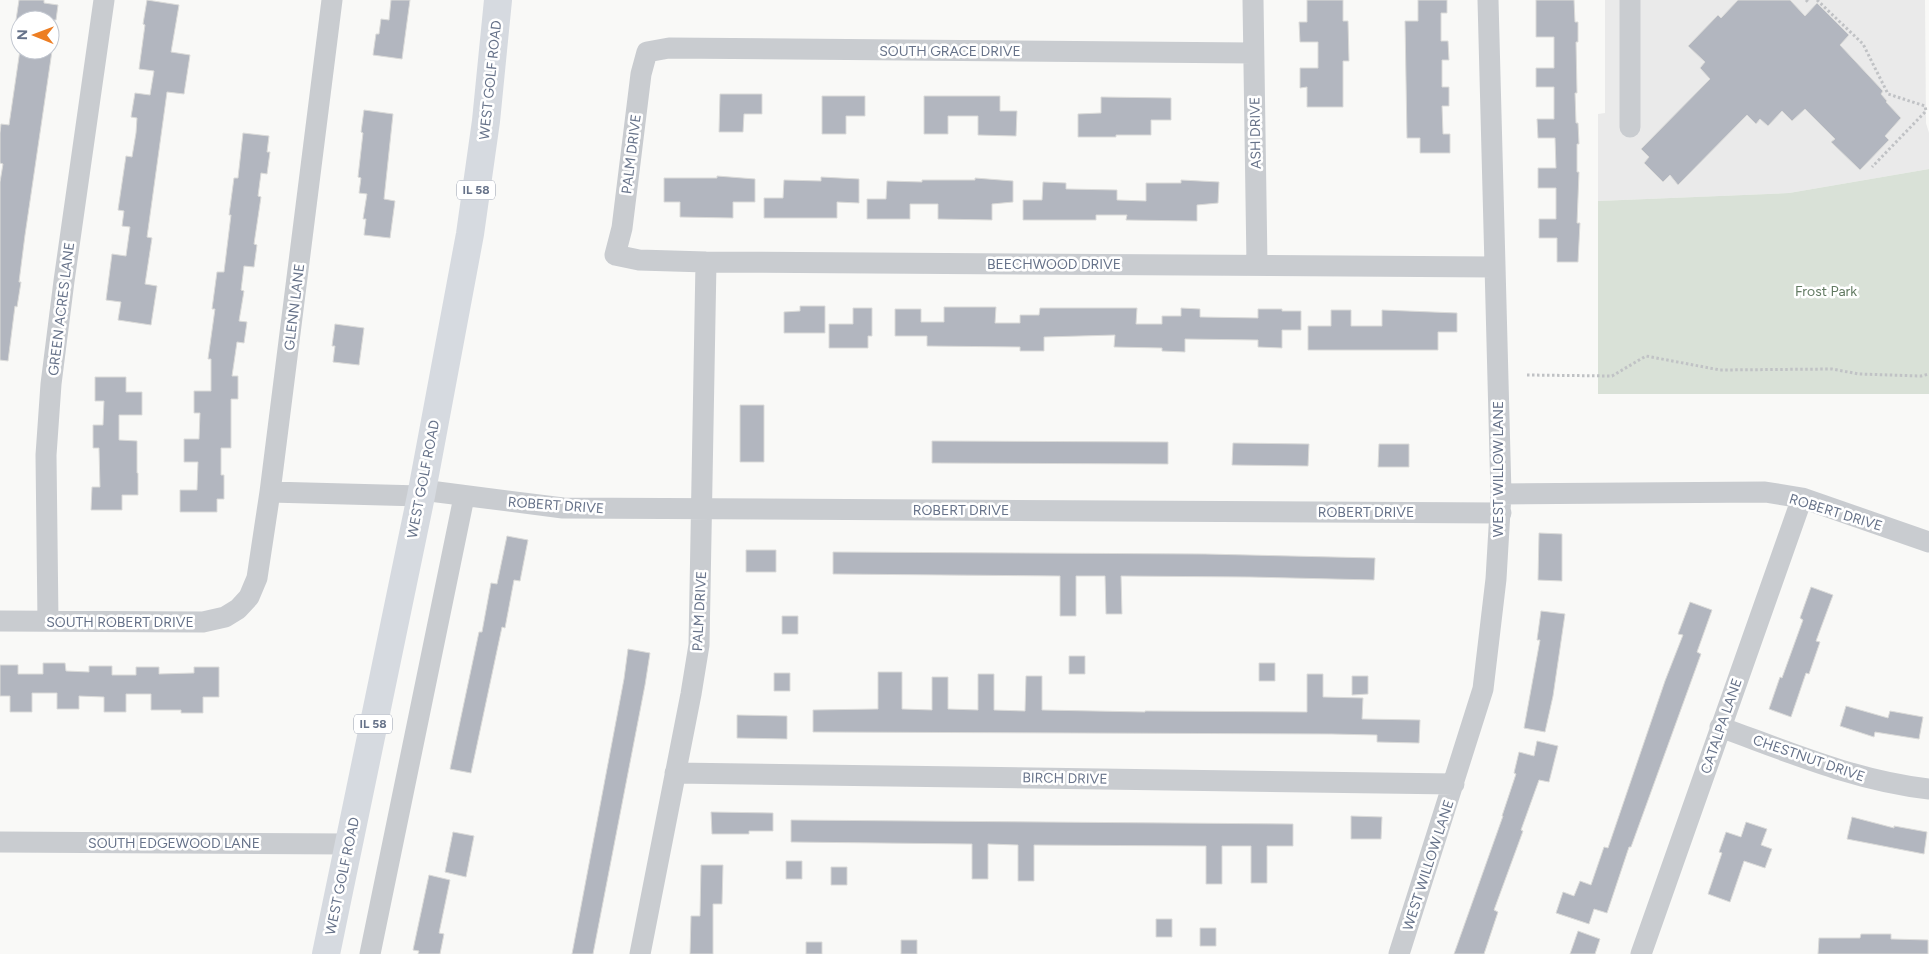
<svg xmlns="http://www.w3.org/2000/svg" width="1929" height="954" font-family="Figtree,sans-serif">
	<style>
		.built { fill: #eaeaea }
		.green { fill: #d9e1d7 }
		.building { fill: #b2b6bf; stroke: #dbdbd9 }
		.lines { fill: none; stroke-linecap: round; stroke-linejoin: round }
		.path { stroke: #c0c2c5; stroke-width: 3; stroke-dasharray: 2.5 2.5; stroke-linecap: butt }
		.minor { stroke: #c9ccd0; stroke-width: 21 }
		.major { stroke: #d6dae0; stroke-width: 28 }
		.labels { text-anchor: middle; stroke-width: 5; stroke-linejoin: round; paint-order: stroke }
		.shield { fill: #fff; stroke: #949cac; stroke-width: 1 }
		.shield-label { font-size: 12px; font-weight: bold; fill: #667289 }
		.street-label { font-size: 14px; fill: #667289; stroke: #fff }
		.park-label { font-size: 14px; fill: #627a62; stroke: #fff }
	</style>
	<rect width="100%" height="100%" fill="#f9f9f7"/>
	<!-- built -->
	<path class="built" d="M1605,0H1925L1926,123L1929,133V169L1789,193L1598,201V114L1605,113Z"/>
	<!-- green -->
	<path class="green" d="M1929,169V394H1598V201L1789,193Z"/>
	<!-- building -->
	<path class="building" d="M19,0H44V3L58,5L56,20H16Z
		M147,0L179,5L171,52L190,55L184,94L167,92L147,237L152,238L145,284L157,286L151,325L118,320L121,302L106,300L112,254L126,256L130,227L122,226L124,211L118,210L126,156L132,157L136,133L137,118L131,117L135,93L150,95L154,71L139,69L145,25L143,24Z
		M391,0H410L402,59L373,55L376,34H379L381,19L389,20Z
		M1307,0H1343V21H1348L1349,61H1343V107H1307V87L1300,88V68H1318V42H1300L1299,22H1307Z
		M1418,0H1447V13H1441V41H1448L1449,60H1442V87H1449V106H1442L1443,134H1450V153H1420V138H1407L1405,21H1418Z
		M1536,0H1574L1575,22H1578V42H1576L1577,93H1575L1576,123H1578L1579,144H1577V172H1579L1577,223H1580L1578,262H1557V238H1539V219H1556V188H1538V168H1556L1555,138H1538L1537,119H1554V87H1536V68H1554V37H1536Z
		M1738,0H1790L1805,16L1817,3L1849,35L1840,45L1883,91L1881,94L1887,101L1886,102L1901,118L1885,136L1889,140L1860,170L1831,142L1835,139L1805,109L1792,121L1782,111L1768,126L1760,119L1756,124L1747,115L1678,185L1670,175L1663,182L1644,163L1649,157L1641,149L1710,79L1700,68L1705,62L1688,46L1718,15L1721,18Z
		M20,50L52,51L25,235L19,282H21L17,307L15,306L8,361L0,360V182L3,164L0,163V133L1,124L9,125Z
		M720,94H762V114H744L743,132H719Z
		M822,96H865V116H846V134H822Z
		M924,96H1000V111H1017L1016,136L978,135V116H948V134H924Z
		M1101,97L1171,98V120H1151V135H1116V137H1078V114L1101,113Z
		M364,110L393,114L384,199L395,201L390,238L364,235L366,219H363L367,194L359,193L361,178L358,177L363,133L361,132Z
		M243,133L269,136L267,152H270L267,174L261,173L258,196L261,197L254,244L257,245L254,267L244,266L241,290L244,291L239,321L247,322L244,343L237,342L232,376H238V399H231V448H221V475H224V499H217V512H180V490H197L198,462H184V439H199L200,413H194V391H211V359H208L215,309H212L217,272H224L231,215H229L234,178H238Z
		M717,176L755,179V202H733V218L680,217V202H664V178H717Z
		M821,177L859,179V203L837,202V218H764V198H783L784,180L821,181Z
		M975,178L1013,181V202L992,204V220L938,219V204H910V219H867V199H886L887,181L922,182V180H975Z
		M1181,180L1219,182L1218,203L1197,205V221L1126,220L1127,215H1096V220H1023V200H1042L1043,182L1066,183V189L1117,190V200L1146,201V183H1181Z
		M800,306H825V333H784V312L800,311Z
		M944,307H996L995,323H1020V315H1039L1040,308H1137L1136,324H1162V316H1181V308L1200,309V317L1258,318V309H1282V311H1301V330H1282V348L1258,347V340L1185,339V352L1162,351V348L1114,347L1115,335L1044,337V351H1020V347L927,346V336H895V309H921V322H944Z
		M853,308H872V336H868V348H829V324H853Z
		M1331,310H1351V326H1382V310L1457,313V332H1438V350H1308V326H1331Z
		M335,324L364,328L359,365L333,362L335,346H332Z
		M95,377H126V392H142V415H119V440L137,441V473H138V495H122V510H91L92,487H100L99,448H93V425H103L104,401H95Z
		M740,405H764V462H740Z
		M932,441L1168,442V464L932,463Z
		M1233,443L1309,444L1308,466L1232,465Z
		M1379,444H1409V467H1378Z
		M1539,533L1562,534V581L1538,580Z
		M507,536L528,540L520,581L514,580L505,628L502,627L471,773L450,769L479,632H482L491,583L497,584Z
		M746,550H776V572H746Z
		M833,552L1205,554L1375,558L1374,580L1250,577L1121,576L1122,614H1106L1105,576H1076V616H1060V576L833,574Z
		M1811,587L1833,595L1816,641L1820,642L1809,674L1806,673L1791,717L1769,709L1780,677L1782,678L1803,620L1800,618Z
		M1690,602L1712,610L1697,652L1701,654L1631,847H1629L1607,913L1594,909L1589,924L1556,913L1563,892L1574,896L1580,881L1591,885L1604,847L1608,848L1665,681L1683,635L1678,634Z
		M1541,611L1565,614L1553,696L1545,732L1524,728L1540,640H1537Z
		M782,616H798V634H782Z
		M628,649L650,653L645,685L593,954H572L624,679Z
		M1069,656H1085V674H1069Z
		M43,663H65L66,671L89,672V666H112V675H136V667H159V674L194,673V667H219V697H203V713H181V710H151V694H126V712H104V697L79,696V709H57V693H32V712H10V696H0V665H18V674H43Z
		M1259,663H1275V681H1259Z
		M878,672H902V709L932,710V677H948V709L978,710V674H994V710L1025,711L1026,676H1042V710L1145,712V711L1307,712V674H1323V697L1363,698L1362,719L1420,720L1419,743L1377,742V735L1332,734L813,732V710L878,709Z
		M774,673H790V691H774Z
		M1352,676H1368V694L1352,695Z
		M1846,706L1888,718L1890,711L1923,717L1919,739L1875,732L1874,737L1840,726Z
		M737,715L787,716V739L737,738Z
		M1537,741L1558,746L1549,782L1539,780L1521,830L1523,831L1494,910L1498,912L1484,954H1454L1503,816H1502L1516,774L1514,773L1519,752L1534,756Z
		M711,812L773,813V831H749V834H712Z
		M1351,816L1382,817L1381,839H1351Z
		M1852,817L1894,828V826L1927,832L1924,854L1847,839Z
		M791,820L1293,824V846H1267V883H1251V846H1222V884H1206V846L1034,845V881H1018V845L988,844V879H972V844L791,842Z
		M1746,822L1767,829L1761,845L1772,849L1765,868L1744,861L1730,902L1708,894L1722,853L1719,852L1726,832L1741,837Z
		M453,832L474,836L466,877L445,872Z
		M786,861H802V879H786Z
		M701,865H723L722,904H713V954H690L691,916H700Z
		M831,867H847V885H831Z
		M429,875L450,880L439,933L444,934L440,954H418L419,951L413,950Z
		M1156,919H1172V937H1156Z
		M1200,928H1216V946H1200Z
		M1578,931L1600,939L1595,954H1570Z
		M1861,934H1891V939L1928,940V954H1818L1819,938H1860Z
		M901,940H917V954H901Z
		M806,942H822V954H806Z"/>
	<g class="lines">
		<!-- path -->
		<path class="path" d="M1806,0L1808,2L1809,0
			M1817,0L1863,44L1888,94L1925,106L1926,111L1872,167
			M1527,375L1612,376L1646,356L1720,370L1832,369L1859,374L1921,376L1929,374"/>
		<!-- minor -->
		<path class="minor" d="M1253,0L1257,265
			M1630,0V127
			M1253,53L669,48L647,52L641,74L622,228L615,255L639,260L706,262L1494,267
			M422,490L563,508L1501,513
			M270,492L421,496
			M1501,494L1765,492L1802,498L1929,542
			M0,621L203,622L225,617L238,609L249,597L257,578L270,492L332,0
			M48,621L46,455L51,384L64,281L104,0
			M1720,727C1789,752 1856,781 1929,789
			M675,773L1454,784
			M0,842L349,844
			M370,954L464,497
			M640,954L691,694L699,645L706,262
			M1399,954L1483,689L1496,579L1501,494L1488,0
			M1641,954L1802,498"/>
		<!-- major -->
		<path class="major" d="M326,954L421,496L470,234L486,121L498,0"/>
	</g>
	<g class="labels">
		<!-- shield labels -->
		<g class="shield">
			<rect x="457" y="180.5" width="38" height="19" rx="4"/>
			<rect x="354" y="714.5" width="38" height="19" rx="4"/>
		</g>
		<g class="shield-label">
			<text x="476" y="194">IL 58</text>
			<text x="373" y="728">IL 58</text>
		</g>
		<!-- street labels -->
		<g class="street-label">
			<text x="950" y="56">SOUTH GRACE DRIVE</text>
			<text transform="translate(490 80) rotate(-84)" y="5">WEST GOLF ROAD</text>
			<text transform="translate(1255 133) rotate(-91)" y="5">ASH DRIVE</text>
			<text transform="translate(631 154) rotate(-83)" y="5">PALM DRIVE</text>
			<text x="1054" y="269">BEECHWOOD DRIVE</text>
			<text transform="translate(294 307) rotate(-83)" y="5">GLENN LANE</text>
			<text transform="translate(61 309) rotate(-83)" y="5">GREEN ACRES LANE</text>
			<text transform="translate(1498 469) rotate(-90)" y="5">WEST WILLOW LANE</text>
			<text transform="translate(423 479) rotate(-79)" y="5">WEST GOLF ROAD</text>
			<text transform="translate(556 505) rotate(4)" y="5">ROBERT DRIVE</text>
			<text x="961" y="515">ROBERT DRIVE</text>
			<text x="1366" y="517">ROBERT DRIVE</text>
			<text transform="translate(1836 512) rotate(17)" y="5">ROBERT DRIVE</text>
			<text transform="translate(699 611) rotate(-87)" y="5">PALM DRIVE</text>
			<text x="120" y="627">SOUTH ROBERT DRIVE</text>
			<text transform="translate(1721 726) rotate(-71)" y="5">CATALPA LANE</text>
			<text transform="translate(1809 758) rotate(19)" y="5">CHESTNUT DRIVE</text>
			<text transform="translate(1065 778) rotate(1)" y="5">BIRCH DRIVE</text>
			<text x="174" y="848">SOUTH EDGEWOOD LANE</text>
			<text transform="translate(1428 865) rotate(-72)" y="5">WEST WILLOW LANE</text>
			<text transform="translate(342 876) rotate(-78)" y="5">WEST GOLF ROAD</text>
		</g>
		<!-- park labels -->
		<g class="park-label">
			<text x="1826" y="296">Frost Park</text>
		</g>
	</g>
	<!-- north arrow -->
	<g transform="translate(35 35) rotate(271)"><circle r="24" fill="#ffffff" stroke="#c2c7d0"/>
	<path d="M0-4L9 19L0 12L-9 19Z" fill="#ed7e23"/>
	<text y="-8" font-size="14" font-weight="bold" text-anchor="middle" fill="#667289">N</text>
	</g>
</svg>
